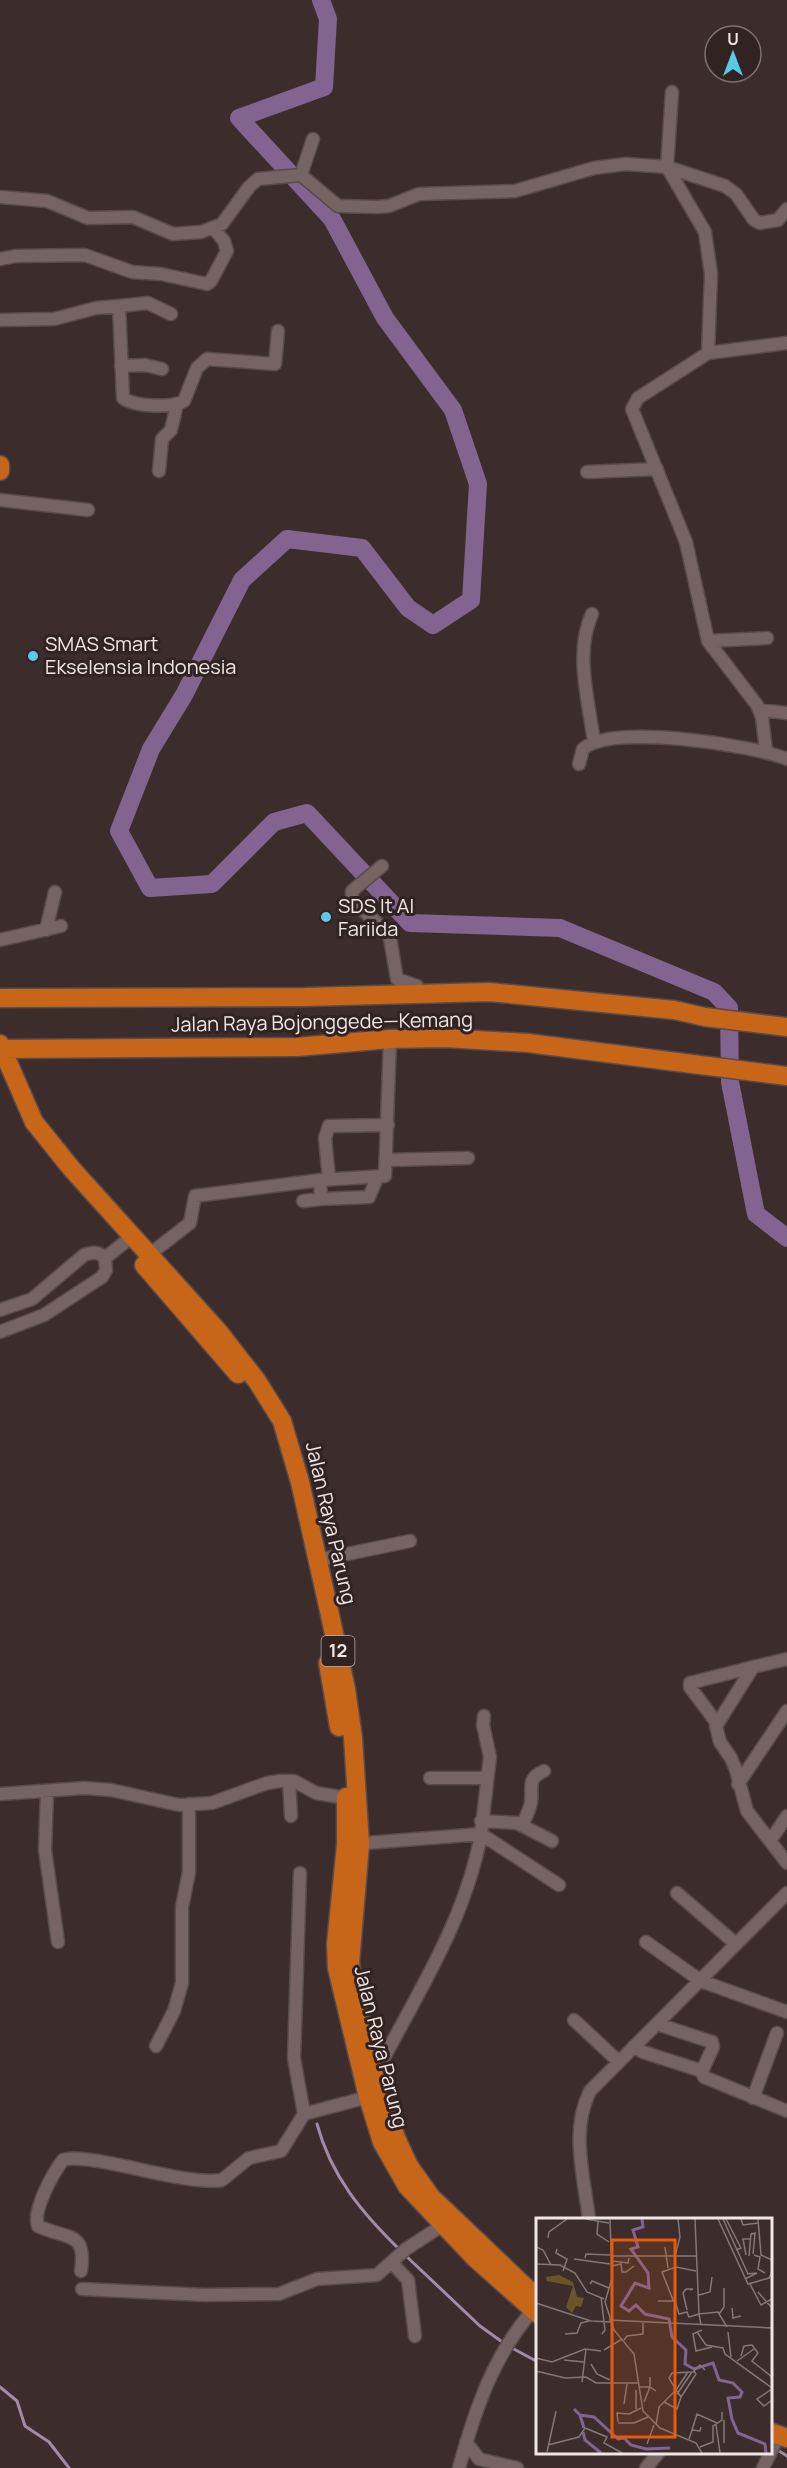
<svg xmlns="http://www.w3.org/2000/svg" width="787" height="2468" font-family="Manrope,sans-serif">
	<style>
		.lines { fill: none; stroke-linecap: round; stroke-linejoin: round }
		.stream { stroke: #a48aaa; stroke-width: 3 }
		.river { stroke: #836390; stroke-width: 18 }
		.minor-casing { stroke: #584b4b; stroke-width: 15 }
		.highway-casing { stroke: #584b4b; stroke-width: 21 }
		.minor { stroke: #766464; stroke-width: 12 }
		.highway { stroke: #c76518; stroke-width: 18 }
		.poi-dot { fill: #5bc8e7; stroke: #322323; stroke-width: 2 }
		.labels { text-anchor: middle; stroke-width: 6; stroke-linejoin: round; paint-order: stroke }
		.shield { fill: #322323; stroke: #b7acab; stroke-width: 1.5 }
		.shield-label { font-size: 18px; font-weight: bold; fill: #f0e6e5 }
		.poi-label { font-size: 20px; fill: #f0e6e5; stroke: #322323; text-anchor: start }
		.street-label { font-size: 20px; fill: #f0e6e5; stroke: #322323 }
		.inset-river { fill: none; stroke: #836390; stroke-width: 3 }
		.inset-road { fill: none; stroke: #847776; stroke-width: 1.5 }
		.view { fill: #e8590c; fill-opacity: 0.15; stroke: #e8590c; stroke-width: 3 }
		.inset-edge { fill: none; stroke: #f0e6e5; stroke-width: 3 }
	</style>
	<rect width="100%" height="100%" fill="#3c2d2c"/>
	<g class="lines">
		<!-- stream -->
		<path class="stream" d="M317,2124C331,2176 362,2213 400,2250
			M405,2255L480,2326L505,2344
			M510,2347L538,2362
			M0,2387L17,2401L25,2426L49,2442L69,2468
			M776,2449L787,2456"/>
		<!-- river -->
		<path class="river" d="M321,0L328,19L324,87L239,118L332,219L385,318L453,410L478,484L471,600L433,625L408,608L362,548L287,539L242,580L184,695L151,749L119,831L150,888L212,884L274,822L307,813L410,923L560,928L714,992L729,1008L730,1082L756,1214L787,1238"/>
		<defs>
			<path id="minor" d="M672,92L667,167L705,232L711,274L708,353
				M301,175L313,139
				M0,197L47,201L88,218L133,217L173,234L201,232L222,224L249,187L258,179L301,175L338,206L377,207L389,206L419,194L515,191L594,168L626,164L667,167L725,186L736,194L754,220L760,223L778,220L787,209
				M0,259L16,256L85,255L132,272L161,274L207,284L211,281L227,251L224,241L214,229
				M119,306L148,303L171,314
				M0,320L54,319L96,308L119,306L123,398C135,407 171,408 184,401L197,368L207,359L275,364L278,331
				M121,366L145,365L162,369
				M159,471L162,439L171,430L177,404
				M587,472L657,469
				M0,500L88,510
				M592,614C574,653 589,702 594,742
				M708,641L767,638
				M760,710L787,713
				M766,751L762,717L757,705L708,641L686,542L632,409L638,398L708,353L787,343
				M579,764L583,749C612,723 751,745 787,759
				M382,866L352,891V901L383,928L390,938L397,979L417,986L420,993
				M46,930L55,892
				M0,940L61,926
				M387,1160L468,1158
				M329,1179L325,1138L329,1126L388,1125
				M321,1199L369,1197L377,1178
				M303,1201L321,1199L320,1180
				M150,1254L190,1223L195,1196L320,1180L385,1176L390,1039
				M105,1258L134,1235
				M0,1310L32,1299L84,1255C92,1252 98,1251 105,1258
				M0,1332L44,1315L102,1277L106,1270L105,1258
				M318,1560L410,1541
				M787,1659L753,1667L716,1726L720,1742L731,1758L736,1770L747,1811L787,1863
				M716,1722L690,1687V1683L753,1667
				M430,1778H486
				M289,1781L291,1816
				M738,1784L787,1711
				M47,1792L45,1850L58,1942
				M0,1794L84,1788L111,1790L179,1805L212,1803L267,1783L280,1781H294L316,1793L346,1798
				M481,1821L517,1823L552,1841
				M523,1825C525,1817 530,1810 531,1802C533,1786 526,1779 544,1771
				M770,1841L787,1816
				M353,1844L481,1834L490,1757L483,1725L484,1716
				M300,1873L294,2058L304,2114
				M677,1893L736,1944
				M646,1942L701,1981L787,2012
				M574,2020L618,2061
				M657,2024L712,2042L713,2047L702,2071L704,2077L787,2111
				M156,2046L174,2011L182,1983V1907L189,1872V1804
				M634,2046L643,2052L702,2071
				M376,2073C416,1995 465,1922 481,1834L559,1885
				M753,2098L777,2033
				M589,2219C584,2176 570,2131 590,2091L787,1893
				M392,2263L408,2280L415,2336
				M81,2271C87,2230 67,2240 38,2226C32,2211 53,2173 63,2160C71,2157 81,2159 91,2160C125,2164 191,2185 222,2180L249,2158L281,2151L304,2114L368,2097
				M82,2289L205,2295L279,2294L317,2279L377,2275L406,2249L449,2221
				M466,2442L479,2459L517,2468
				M459,2468C475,2410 493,2356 533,2310
				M646,2468L659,2452
				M763,2468L779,2435"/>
			<path id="highway" d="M0,465V471
				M0,998L305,997L489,992L674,1010L705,1017L787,1027
				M0,1044L34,1122L71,1168L218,1331L257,1381L282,1421L300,1482L328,1606L346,1689L353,1738L360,1844L350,1963L364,2040L396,2138L409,2166L431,2197L538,2299
				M0,1049L297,1047L390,1039L444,1038L528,1043L787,1076
				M144,1265L238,1374
				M328,1663L339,1727
				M346,1797V1845L336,1944L337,1968L368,2097L382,2142L407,2186L475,2258L538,2314
				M770,2432L787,2438"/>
		</defs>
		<!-- minor casing -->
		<use href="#minor" class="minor-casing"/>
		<!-- highway casing -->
		<use href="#highway" class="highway-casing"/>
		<!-- minor -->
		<use href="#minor" class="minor"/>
		<!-- highway -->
		<use href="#highway" class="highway"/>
	</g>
	<!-- markers -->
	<g class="poi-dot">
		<circle cx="33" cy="656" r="6"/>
		<circle cx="326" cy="917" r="6"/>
	</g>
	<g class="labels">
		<!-- shield labels -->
		<rect class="shield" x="321.5" y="1636" width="33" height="30" rx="4.5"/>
		<g class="shield-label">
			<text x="338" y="1657">12</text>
		</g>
		<!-- poi labels -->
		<g class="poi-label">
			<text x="45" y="651">SMAS Smart<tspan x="45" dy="23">Ekselensia Indonesia</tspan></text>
			<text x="338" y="913">SDS It Al<tspan x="338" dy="23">Fariida</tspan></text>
		</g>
		<!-- street labels -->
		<g class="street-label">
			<text transform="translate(322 1022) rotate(-1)" y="7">Jalan Raya Bojonggede—Kemang</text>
			<text transform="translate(331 1523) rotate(77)" y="7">Jalan Raya Parung</text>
			<text transform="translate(381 2047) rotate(76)" y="7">Jalan Raya Parung</text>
		</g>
	</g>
	<!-- overview -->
	<g transform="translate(536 2218)">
		<rect width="236" height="236" fill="#3c2d2c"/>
		<path d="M23,57L37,64L41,79L48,80L45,89L40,88L36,95L30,89L37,68L11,63L10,59Z" fill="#6a552a"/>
		<path class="inset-river" d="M106,1L107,9L97,12L102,29L95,31L112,55L113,70L99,65L85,88L93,93L100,87L109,96L133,101L136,119L150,132L149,146L158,151L177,145L183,162L197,165L206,174L204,179L192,180L196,201L202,215L229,226L230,235M38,191L44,197L48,210M44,197L58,199L82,221L88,220L95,227L110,231L134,230M47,214L49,222L65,235"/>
		<path class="inset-road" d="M50,1L73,5M74,1L76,60L69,84L78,112L98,136L107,193L124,210L160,225L166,235M159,1L163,96L182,94L191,109M182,1L212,66L233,60L236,54M187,1L212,56M190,1L205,30L200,32M205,1L207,7L222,5M222,1L225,37L236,42M62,4L61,16L73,24M12,20L13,14L31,1M0,29L7,32L15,47M129,29L132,50M21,31L20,35L31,41L27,53M217,36L219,15M210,37L207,21H214M218,37L224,39L222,51L229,55M75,38H160M139,38L144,19L142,1M213,38L215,16L220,15M49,40L50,36L74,37M38,41L74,46M76,43L92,45L93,40M0,46L24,47L39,55L51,74L68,81M76,48L85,46L86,54H90L98,48M209,61L221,55L211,56M54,66L56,63L73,70M214,66L225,87L236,81M222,74L236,90M163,77L174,74L176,59M65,79L69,112L66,116M137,82L126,54L140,49L160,53M122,83H139L143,96L151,94L153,99L163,96L165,107M0,85L55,103L75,104M196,90L197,100L205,98M151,92L147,75L150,71H157L154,72M183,96L188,89V70M73,102L236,110M166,112L157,116L160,133L176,129M161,114L170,127L187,130L189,136L236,170M192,114L195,139M29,116L41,115L45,105L53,103M88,122L91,118L107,116V105M68,132L86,121M205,138L208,128L216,127L222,135L216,143L236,159M0,140L16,144L49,131L65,133M28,142L48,144M201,143L218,131M55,146L61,156L74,162M0,153L29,160L50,159L60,165H102M46,164L50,131M104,169H114V159M236,171L221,181L228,188L236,182M100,172V191M141,176L156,154M145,179L160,156L158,153M108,184L114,169L120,173M128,184L141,191L145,179L140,172L152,154M88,186L91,166M82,204L81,195L93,196L105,190M82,205H98L112,199M120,207L123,189L140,172L133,160L136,155L157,154L164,147L169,152M180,207L184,235M156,212L161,196L181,205M153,221L156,212L164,213L165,209M188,225V202M111,226L118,207M12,227L43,219L49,210L71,219L68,225L86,235M164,229L177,224V208L186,202V194M11,234L20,193"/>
		<path class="view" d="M76,22H139V219H76Z"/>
		<rect width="236" height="236" class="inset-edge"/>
	</g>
	<!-- north arrow -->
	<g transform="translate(733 54)"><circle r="28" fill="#322323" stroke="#7e7171" stroke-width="1.5"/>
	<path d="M0-4.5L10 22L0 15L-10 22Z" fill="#5bc8e7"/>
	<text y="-9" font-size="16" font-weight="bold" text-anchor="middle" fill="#f0e6e5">U</text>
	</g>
</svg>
